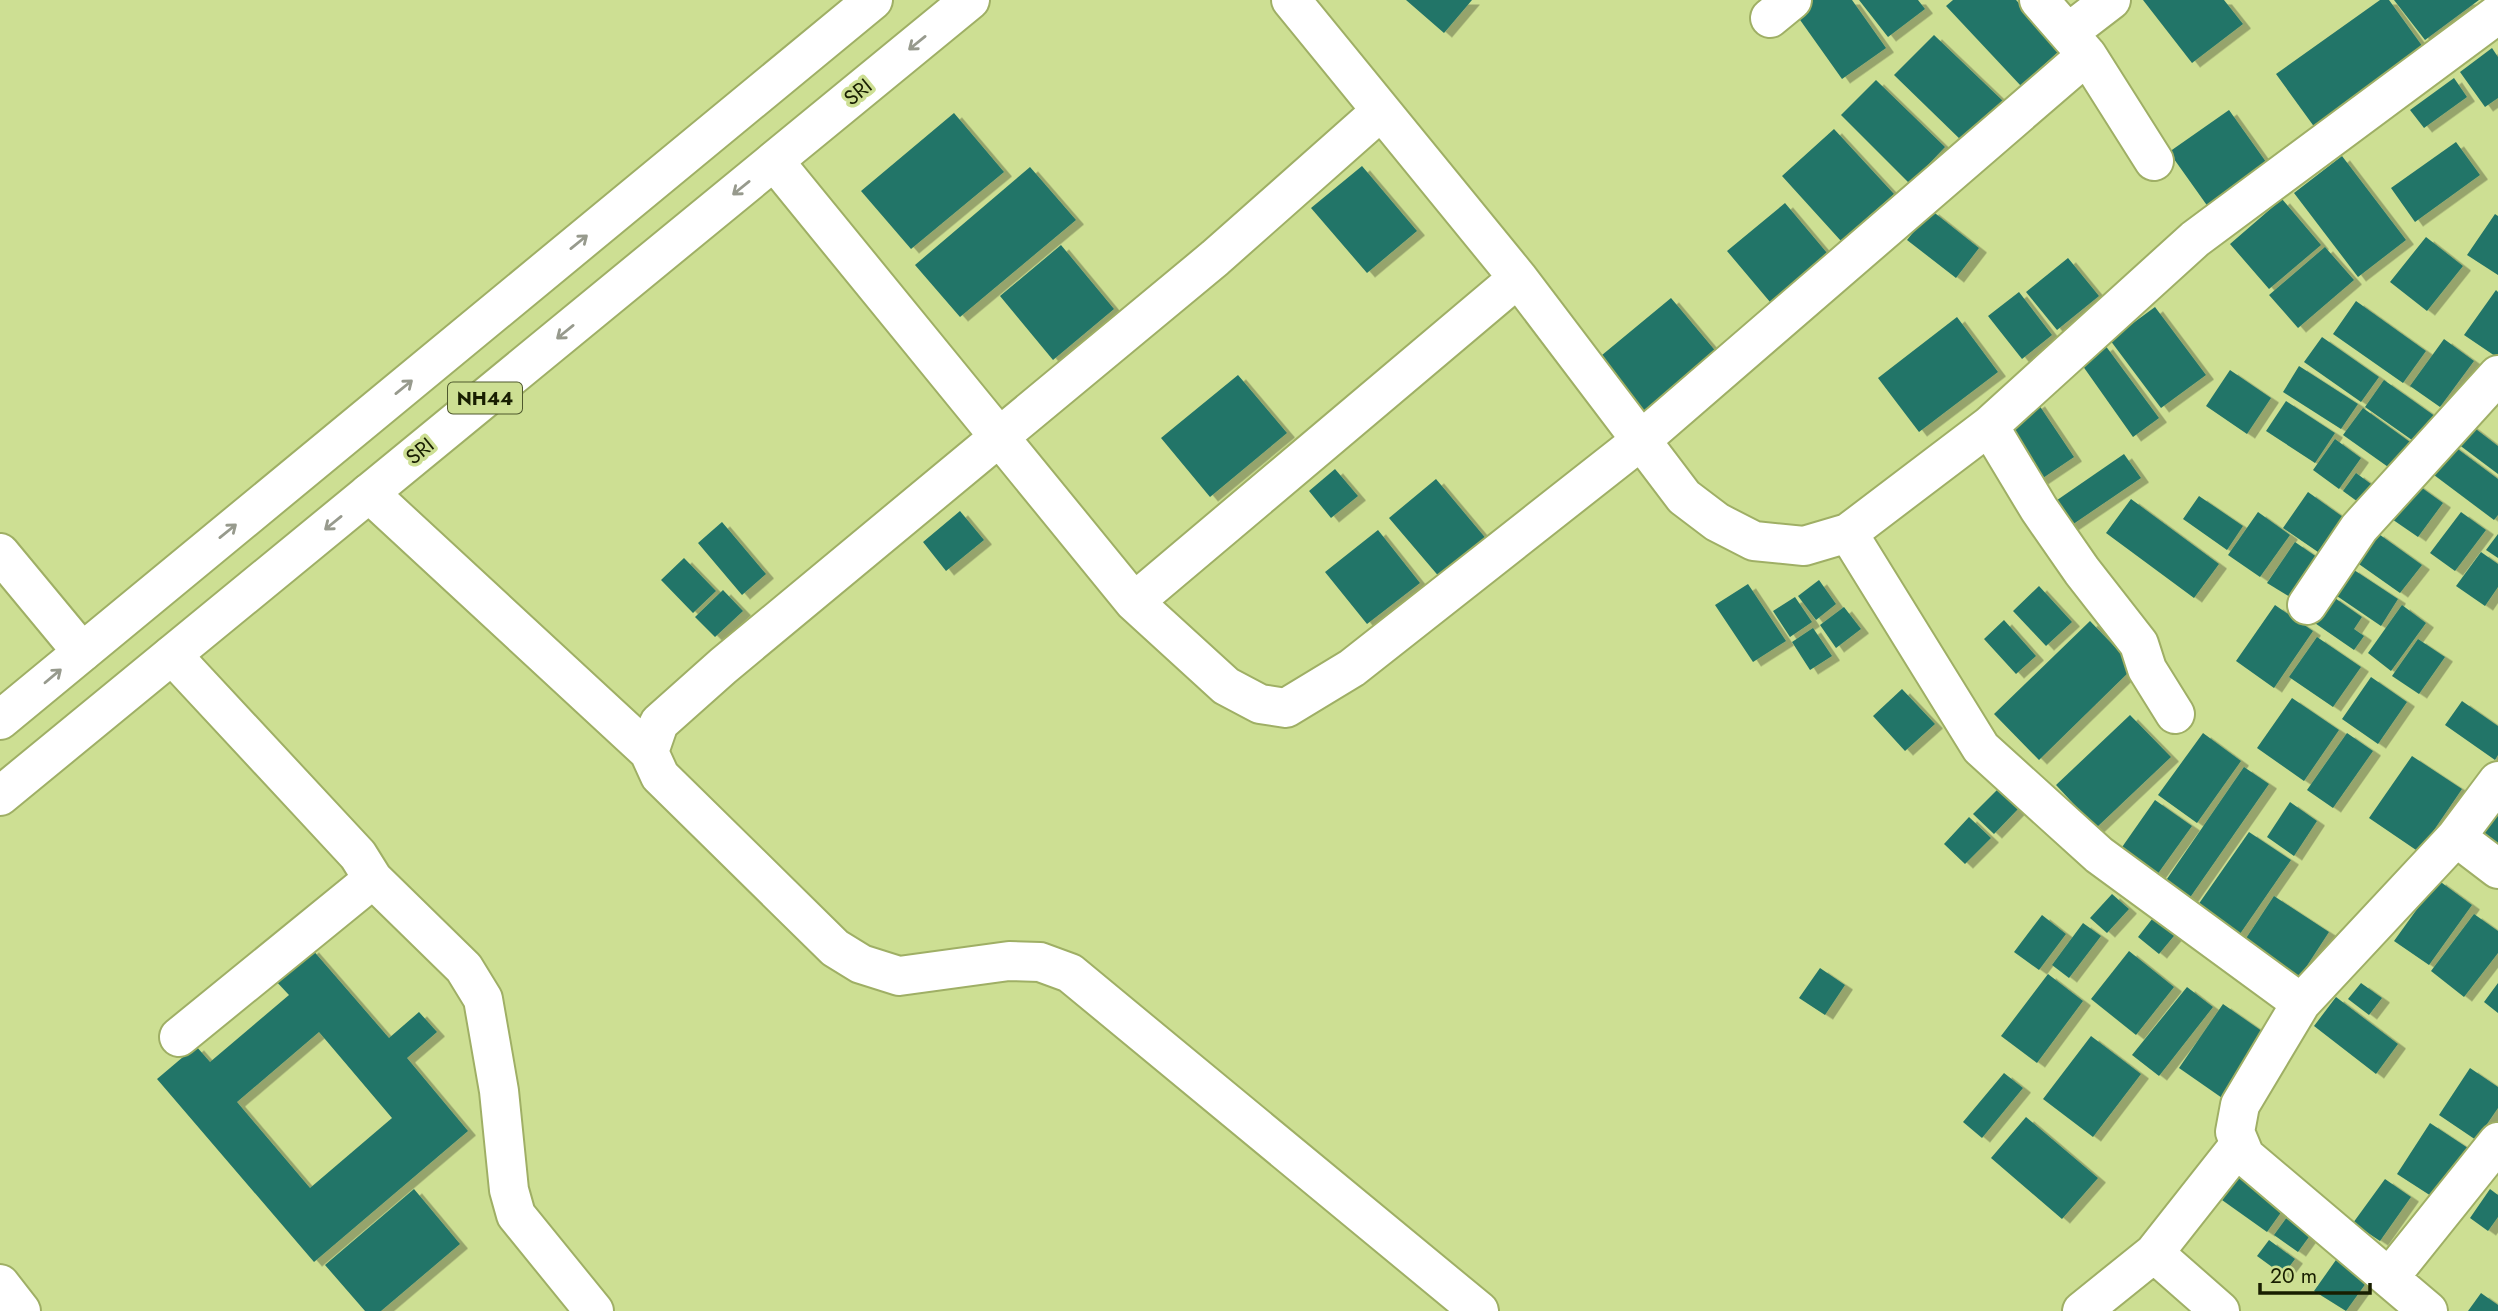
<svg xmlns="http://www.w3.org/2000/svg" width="2498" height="1311" font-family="Jost,sans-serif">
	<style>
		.building { fill: #247567; fill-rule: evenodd; filter: url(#shadow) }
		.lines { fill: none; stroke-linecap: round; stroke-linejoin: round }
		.minor-casing { stroke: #9faf65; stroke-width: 42 }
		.highway-casing { stroke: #9faf65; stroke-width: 42 }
		.minor { stroke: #fff; stroke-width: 38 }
		.highway { stroke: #fff; stroke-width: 38 }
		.oneway { stroke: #979a8d }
		.labels { text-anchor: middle; stroke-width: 7; stroke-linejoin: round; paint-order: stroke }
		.shield { fill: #cddf93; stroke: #4e582d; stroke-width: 2 }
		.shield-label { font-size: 19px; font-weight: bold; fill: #181e01 }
		.street-label { font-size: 21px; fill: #181e01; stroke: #cddf93 }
	</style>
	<defs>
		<filter id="shadow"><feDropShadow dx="8" dy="4.5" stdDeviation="0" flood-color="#0004"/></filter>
	</defs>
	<rect width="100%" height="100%" fill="#cddf93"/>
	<!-- building -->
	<path class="building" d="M1406,0H1472L1444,33Z
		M1807,0H1852L1886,48L1842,79L1793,10Z
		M1859,0H1918L1925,9L1888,37Z
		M1953,0H2016L2061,49L2021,86L1946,6Z
		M2143,0H2224L2243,24L2192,63Z
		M2380,0H2389L2428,54L2318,132L2276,74Z
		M2394,0H2479L2425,40Z
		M1934,35L2004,102L1964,143L1894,75Z
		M2492,48L2498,57V98L2485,107L2460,72Z
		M2454,78L2467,97L2424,128L2410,110Z
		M1876,80L1945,147L1910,184L1841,115Z
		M2229,110L2271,169L2211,211L2169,152Z
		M954,113L1004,172L911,249L861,191Z
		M1834,129L1894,194L1841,241L1782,176Z
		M2456,142L2480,175L2415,222L2391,188Z
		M2342,156L2406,240L2358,277L2294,193Z
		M1362,166L1417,231L1367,273L1311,208Z
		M1030,167L1076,220L960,317L915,265Z
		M2282,199L2321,245L2269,289L2230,244Z
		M1785,203L1827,253L1770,302L1727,251Z
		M1931,210L1979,248L1956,278L1907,240Z
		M2495,214L2498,216V275L2467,255Z
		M2426,237L2463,266L2427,311L2390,282Z
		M1061,245L1114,309L1053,360L1000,296Z
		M2325,247L2354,280L2298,328L2269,295Z
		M2068,258L2099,296L2057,330L2026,292Z
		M2496,290L2498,292V358L2464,335Z
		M2019,292L2052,335L2022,359L1988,316Z
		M1671,298L1723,360L1648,422L1596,360Z
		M2356,301L2426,351L2403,383L2333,334Z
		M2155,307L2206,375L2161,408L2110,340Z
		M1957,317L1998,372L1919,432L1878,378Z
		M2322,337L2379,377L2361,402L2304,362Z
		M2444,339L2474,361L2440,407L2410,386Z
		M2105,345L2159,418L2133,437L2080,362Z
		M2299,366L2358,404L2341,429L2283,392Z
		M2230,370L2271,398L2247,434L2206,406Z
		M1238,375L1287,433L1210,497L1161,438Z
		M2384,380L2439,419L2419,445L2365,407Z
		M2286,401L2335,433L2315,463L2266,431Z
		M2037,402L2074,457L2037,482L2000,427Z
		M2363,408L2417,447L2398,474L2343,435Z
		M2468,423L2498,446V474L2454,441Z
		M2335,439L2361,458L2339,489L2313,470Z
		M2447,441L2498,479V515L2494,520L2426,469Z
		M2124,454L2141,478L2063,531L2047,507Z
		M1335,469L1358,496L1331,518L1309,491Z
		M2356,473L2382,492L2369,510L2343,491Z
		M1436,479L1493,547L1447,586L1389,518Z
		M2411,480L2443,503L2418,537L2386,515Z
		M2308,492L2343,517L2318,552L2283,528Z
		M2199,496L2243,526L2227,550L2183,519Z
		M2131,499L2219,564L2194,598L2106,533Z
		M960,511L984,540L946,571L923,542Z
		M2258,512L2290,535L2260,577L2228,555Z
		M2461,512L2486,530L2455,571L2430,553Z
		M722,522L766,574L742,595L698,543Z
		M1378,530L1420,583L1367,624L1325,572Z
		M2376,532L2422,565L2400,593L2356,562Z
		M2498,534V558L2486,550Z
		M2295,542L2327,564L2300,603L2267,583Z
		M2481,552L2498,564V587L2485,606L2456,586Z
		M684,558L716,591L693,613L661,580Z
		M2351,568L2398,599L2381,626L2334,594Z
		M1819,580L1836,604L1816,620L1798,596Z
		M1748,584L1786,641L1753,662L1715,605Z
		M2039,586L2072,622L2046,646L2013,611Z
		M723,590L743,611L715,637L695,617Z
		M2332,596L2362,617L2354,629L2364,636L2354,650L2309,619Z
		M1795,597L1812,622L1790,637L1773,611Z
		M2275,605L2313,631L2274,688L2236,661Z
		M2402,605L2426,623L2391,671L2368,653Z
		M1844,607L1861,629L1836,648L1820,625Z
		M2004,620L2036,656L2016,674L1984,639Z
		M2090,621L2134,667L2039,760L1994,714Z
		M1813,628L1832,656L1810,670L1792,642Z
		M2317,637L2361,667L2333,707L2289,677Z
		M2418,639L2445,657L2419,694L2392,676Z
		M2371,677L2407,702L2378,744L2342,719Z
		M1902,689L1935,724L1905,751L1873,716Z
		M2292,698L2339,730L2304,781L2257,748Z
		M2462,701L2498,726V755L2495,760L2445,725Z
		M2130,715L2171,757L2096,828L2056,785Z
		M2203,733L2241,761L2197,823L2158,795Z
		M2347,733L2373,751L2333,808L2307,790Z
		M2412,756L2462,789L2419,852L2369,818Z
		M2244,767L2269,784L2182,909L2158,892Z
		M1999,788L2019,808L1994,834L1973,814Z
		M2155,800L2192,826L2149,886L2113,860Z
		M2498,800V848L2474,831Z
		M2290,802L2317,821L2294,856L2267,837Z
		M1969,817L1991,838L1965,864L1944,844Z
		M2249,832L2291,860L2233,944L2191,915Z
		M2438,880L2472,905L2429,965L2394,941Z
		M2112,894L2129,909L2107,933L2090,918Z
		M2274,896L2329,932L2297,981L2241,946Z
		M2156,914L2178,931L2159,954L2138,937Z
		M2474,914L2498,931V953L2464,997L2431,971Z
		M2042,915L2066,934L2039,970L2014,952Z
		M2083,923L2101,936L2069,978L2052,965Z
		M311,948L389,1038L419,1012L437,1032L407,1058L468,1131L314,1262L157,1079L196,1046L210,1062L289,995L274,979ZM319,1032L392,1118L310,1188L237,1102Z
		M2129,951L2174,987L2136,1035L2091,999Z
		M1820,968L1845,985L1825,1015L1799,998Z
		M2048,974L2083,1001L2037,1063L2001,1036Z
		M2361,983L2382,998L2369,1015L2348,999Z
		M2498,983V1013L2484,1002Z
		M2187,987L2213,1007L2159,1076L2132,1055Z
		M2336,997L2398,1044L2376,1074L2314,1026Z
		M2223,1004L2269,1036L2225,1100L2179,1068Z
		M2091,1036L2141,1074L2093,1137L2043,1099Z
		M2470,1068L2498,1087V1108L2476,1140L2439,1115Z
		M2004,1073L2023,1088L1982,1138L1963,1122Z
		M2026,1117L2098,1178L2062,1219L1991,1158Z
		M2430,1123L2474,1152L2442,1203L2397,1174Z
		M2242,1172L2287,1204L2267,1232L2222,1200Z
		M2385,1179L2411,1197L2380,1241L2353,1223Z
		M414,1189L460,1244L381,1311H365L325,1265Z
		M2490,1189L2498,1195V1217L2488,1231L2470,1218Z
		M2295,1206L2319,1223L2298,1252L2274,1235Z
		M2269,1240L2295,1259L2283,1275L2257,1256Z
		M2343,1250L2374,1272L2346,1311L2314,1291Z
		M2481,1293L2498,1305V1311H2468Z"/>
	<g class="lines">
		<defs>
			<path id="minor" d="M1291,0L1518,278L1684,497L1717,522L1754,541L1804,546L1848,533L1989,426L2195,239L2498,14
				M2039,0L2087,55L2154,161
				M1770,18L1792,0
				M2068,33L2111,0
				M1381,111L1215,258L723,666L659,723L649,752L660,776L835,948L861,964L899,976L1009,961L1040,962L1070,973L1479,1311
				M774,161L1134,602L1226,686L1260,704L1286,708L1352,668L1639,442L2087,55
				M1989,426L2039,509L2082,571L2139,644L2147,669L2175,714
				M369,493L649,752
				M1848,533L1981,748L2099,855L2301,1003
				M0,553L82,652
				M1134,602L1518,278
				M2307,605L2359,528L2498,375
				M172,655L358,855L373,879L179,1037
				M2456,837L2498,869
				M373,879L464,968L483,999L499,1091L509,1190L516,1215L594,1311
				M2154,1253L2220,1311
				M2389,1278L2498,1142
				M0,1284L21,1311
				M2082,1311L2154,1253L2240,1144
				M2428,1311L2245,1156L2235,1132L2240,1105L2301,1003L2456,837L2498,781"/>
			<path id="highway" d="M0,720L873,0
				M0,796L970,0"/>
		</defs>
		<!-- minor casing -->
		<use href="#minor" class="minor-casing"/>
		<!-- highway casing -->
		<use href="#highway" class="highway-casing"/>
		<!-- minor -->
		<use href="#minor" class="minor"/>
		<!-- highway -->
		<use href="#highway" class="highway"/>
	</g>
	<!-- one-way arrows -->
	<defs><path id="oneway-shaft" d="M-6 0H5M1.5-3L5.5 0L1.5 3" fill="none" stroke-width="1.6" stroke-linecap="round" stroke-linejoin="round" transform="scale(1.75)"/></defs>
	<g class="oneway">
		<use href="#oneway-shaft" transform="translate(917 43) rotate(141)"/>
		<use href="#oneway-shaft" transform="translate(741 188) rotate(141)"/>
		<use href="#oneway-shaft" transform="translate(579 242) rotate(-39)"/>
		<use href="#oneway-shaft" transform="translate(565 332) rotate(141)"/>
		<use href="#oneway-shaft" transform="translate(404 387) rotate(-39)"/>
		<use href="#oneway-shaft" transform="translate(333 523) rotate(141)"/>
		<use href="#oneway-shaft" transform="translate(228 531) rotate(-39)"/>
		<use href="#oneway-shaft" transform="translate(53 676) rotate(-40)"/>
	</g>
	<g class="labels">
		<!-- shield labels -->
		<rect class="shield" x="448" y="382.5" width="74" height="31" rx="5"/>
		<g class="shield-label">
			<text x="485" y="405">NH44</text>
		</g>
		<!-- street labels -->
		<g class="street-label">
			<text transform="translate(858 92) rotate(-39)" y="7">SRI</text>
			<text transform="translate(420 451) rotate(-39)" y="7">SRI</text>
		</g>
	</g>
	<!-- scale -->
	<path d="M2260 1283v10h110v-10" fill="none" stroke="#181e01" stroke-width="3.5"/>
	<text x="2270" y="1283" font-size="21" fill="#181e01" stroke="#cddf93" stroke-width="5" paint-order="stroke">20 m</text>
</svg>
